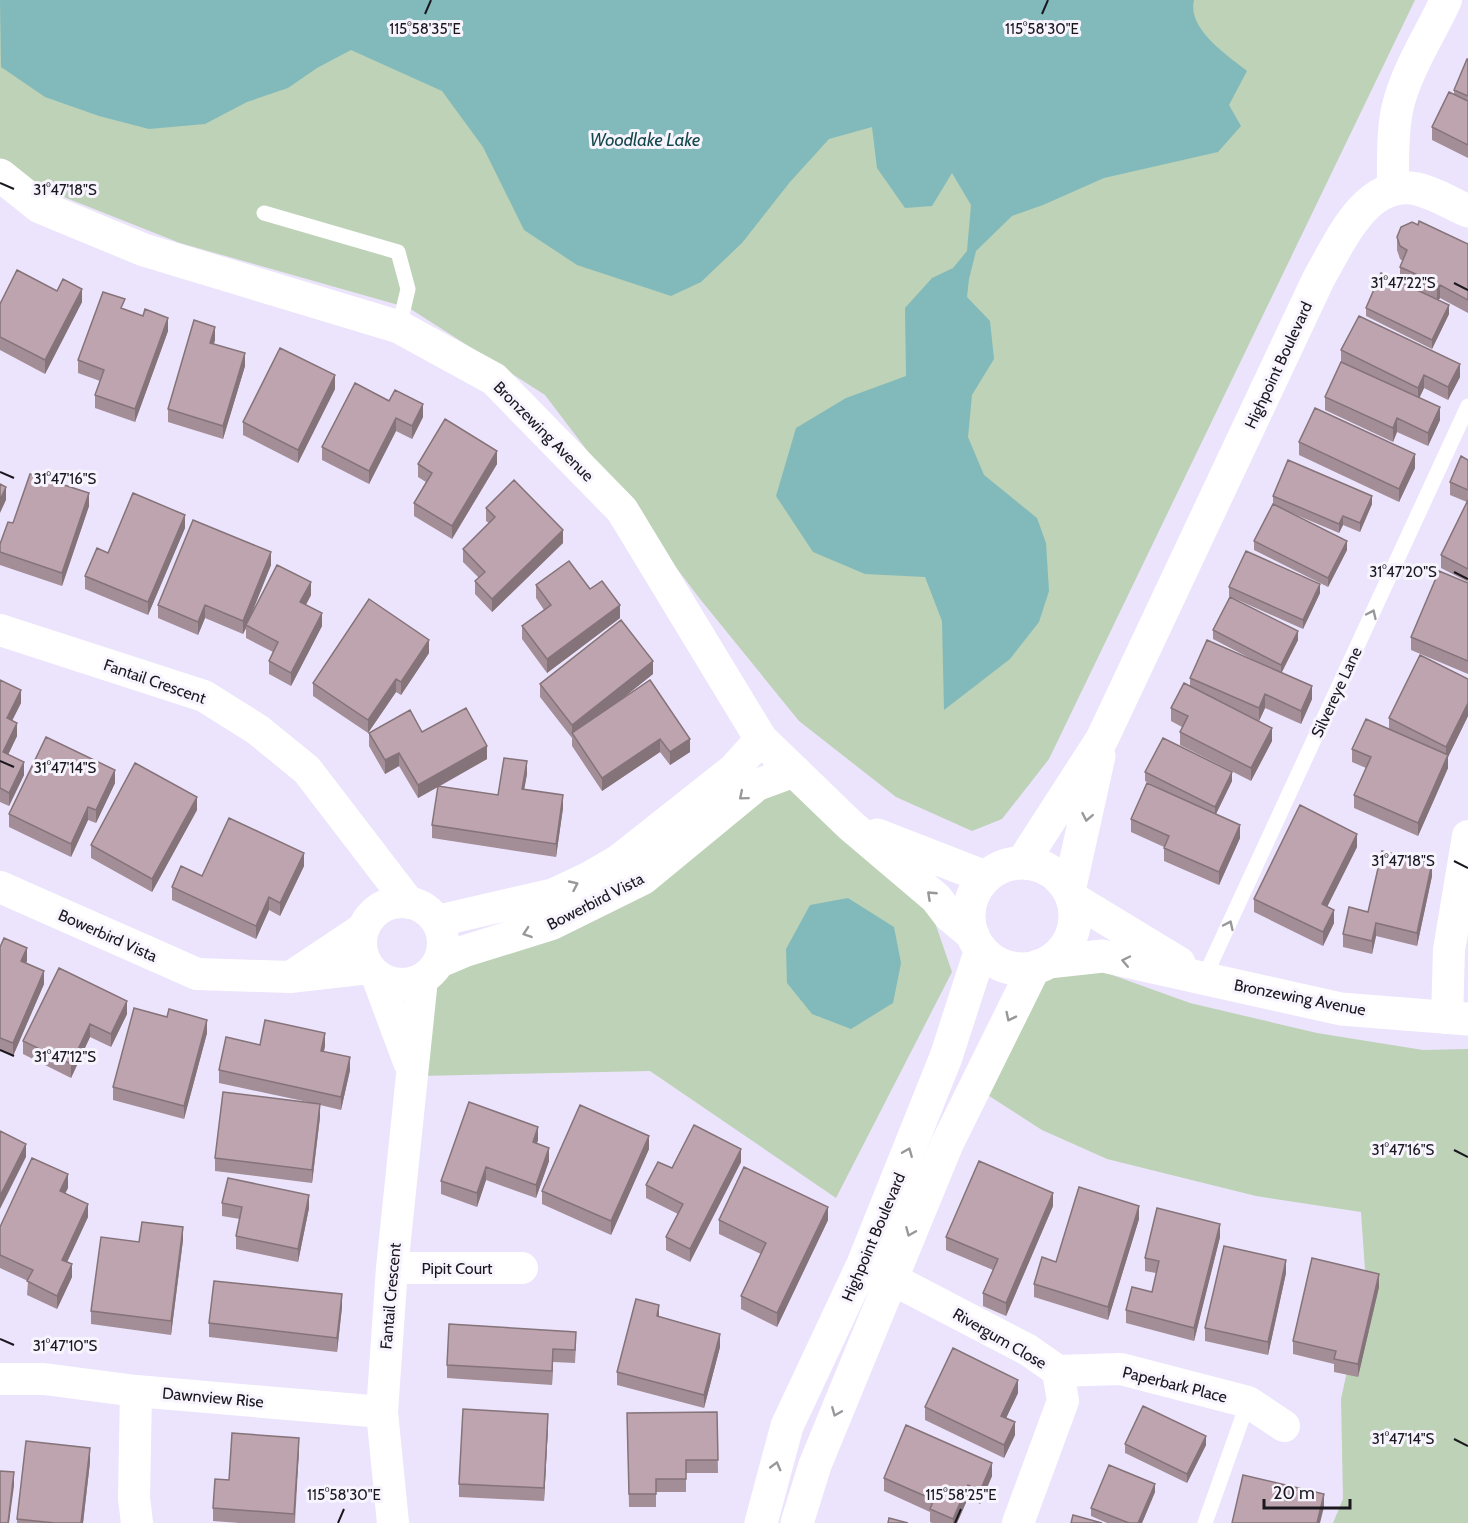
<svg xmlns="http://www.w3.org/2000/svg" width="1468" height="1523" font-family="Cabin,sans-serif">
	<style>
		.green { fill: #bdd2b6 }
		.water { fill: #82babb }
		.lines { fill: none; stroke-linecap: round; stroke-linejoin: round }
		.lane { stroke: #fff; stroke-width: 15 }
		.street { stroke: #fff; stroke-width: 32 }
		.secondary { stroke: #fff; stroke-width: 33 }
		.wall { fill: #a38d96 }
		.shaded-wall { fill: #85737a }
		.building { fill: #bea4ae; stroke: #85737a; stroke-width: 1.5 }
		.oneway { stroke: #98979a }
		.ticks { fill: none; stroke: #1a171f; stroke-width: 2 }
		.labels { text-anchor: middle; stroke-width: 6; stroke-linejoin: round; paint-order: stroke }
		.street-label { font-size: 16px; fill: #1a171f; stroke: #f7f4fe }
		.water-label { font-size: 18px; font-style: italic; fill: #15484a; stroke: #f7f4fe }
		.ticks-label { font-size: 15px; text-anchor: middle; fill: #1a171f; stroke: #f7f4fe; stroke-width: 6; stroke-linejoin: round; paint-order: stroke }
	</style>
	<rect width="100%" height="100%" fill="#ece4fc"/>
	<!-- green -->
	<path class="green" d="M0,0H1415L1049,759L1002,819L972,831L896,797L799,721L700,599L545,395L409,308L180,243L31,184L0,160Z
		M780,779L931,911L952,972L836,1198L650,1071L420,1076L427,1008L441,976Z
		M1076,962L1190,1003L1317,1033L1423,1050L1468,1049V1523H1333L1343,1499L1341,1399L1366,1284L1361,1212L1256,1196L1107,1159L1042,1130L972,1085L1021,983Z"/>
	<!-- water -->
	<path class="water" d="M0,0H1194C1187,29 1227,55 1247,71L1229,105L1241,126L1218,152L1104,178L1043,205L1012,216L976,251L969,279L967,297L990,321L994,359L972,395L968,437L984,475L1037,518L1046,543L1049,591L1039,622L1010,659L944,710L942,621L925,577L865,574L813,552L776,496L796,428L846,398L906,376L905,308L932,278L953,268L967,251L971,205L952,173L932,206L905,208L877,168L872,127L829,139L790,182L742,243L701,282L671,296L577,265L524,230L483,147L442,91L351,50L317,68L288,88L247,102L205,124L149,129L99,116L45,97L1,67Z
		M848,898L894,927L901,963L893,1003L851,1029L812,1014L787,983L786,949L810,905Z"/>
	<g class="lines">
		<!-- lane -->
		<path class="lane" d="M264,213L398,252L408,289L399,327
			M1204,978L1468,406
			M1205,1523L1248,1402"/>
		<!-- street -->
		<path class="street" d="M1393,188C1393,162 1392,135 1397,110C1405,72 1430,35 1446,0
			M0,630L204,696L258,730L307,770L409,903
			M0,887L197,974L290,977L369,968
			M361 943a41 41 0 1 1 82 0a41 41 0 1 1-82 0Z
			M437,921L554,894L588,878L619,860L734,769L761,739
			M439,962L465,951L552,924L643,879L757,785L795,771
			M295,974L364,928
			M377,976L409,1062
			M1447,1018L1449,950L1468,836
			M869,1267L1028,1350L1058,1371L1063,1401L1018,1523
			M392,1268H522
			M1058,1371L1121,1369L1248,1402L1284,1426
			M0,1379H44L136,1391L382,1412
			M136,1391L134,1498L137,1523
			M393,1523L382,1412L392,1268L422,979"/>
		<!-- secondary -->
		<path class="secondary" d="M0,175L40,207L144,250L399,327L494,379L622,510L761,739L850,825L936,898L949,915L973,935
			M877,835L985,877
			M1022,863L1102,739L1319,278C1340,242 1366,178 1417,189C1435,193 1452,204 1468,211
			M969 916a53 53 0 1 1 106 0a53 53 0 1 1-106 0Z
			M1069,891L1099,756
			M1072,898L1179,963
			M1048,962L1103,956L1341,1009L1468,1019
			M761,1523L787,1426L863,1264L946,1057L981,949
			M797,1523L815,1465L947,1144L1032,972L1038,966"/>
	</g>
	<!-- wall -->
	<path class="wall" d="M1468,59V158L1432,140V127L1454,94V90Z
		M1397,237L1468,244V313L1440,298L1438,300L1449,314L1432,349L1366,316V308L1419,291V289L1400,280V267L1403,261L1400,259L1397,250Z
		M57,291L82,302L45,374L0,350V304Z
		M125,310L168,331L135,422L95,408V395L100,381L78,373V360Z
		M215,340L214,344L245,366L223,439L168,422V409Z
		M1341,350L1460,377L1448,400L1424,388L1419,398L1440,420L1428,446L1397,432L1393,442L1325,410V397L1341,362Z
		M355,383L423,417L412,439L396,431L369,484L322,460V447Z
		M335,389L298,463L243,435V422Z
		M1299,442L1415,468L1399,502L1299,455Z
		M1468,460V582L1441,568V555L1467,502L1450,495V482Z
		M418,464H497L452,539L414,516V503L426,482L418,477Z
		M1273,496L1372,504L1360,532L1343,525L1339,533L1287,511L1347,550L1328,587L1254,550V541L1273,504Z
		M89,506L62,586L0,565V544Z
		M486,508L563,543L492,612L475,594V581L479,578L463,562V549L489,523L486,521Z
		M185,528L148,615L85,589V576L108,553Z
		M271,565L251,615L311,595L306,605L322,626L291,686L269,674V661L273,652L246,638V628L243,634L205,618L198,635L158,618V605Z
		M1468,583V674L1411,650V637Z
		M536,585L620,618L547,673L522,639V626L544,610L536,598Z
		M1229,587L1320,593L1303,629L1229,596Z
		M1213,630L1298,640L1281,673L1312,699L1301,724L1265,708L1259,721L1272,741L1251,781L1180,745V732L1182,727L1171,721V708L1190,686V678L1261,664L1213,639Z
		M429,653L401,695L396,692L368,733L313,696V683Z
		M653,674L618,702L690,752L670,765L660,752L602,791L572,746V738L540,697V684Z
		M1468,679V716L1448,757V768L1418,836L1354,808V795L1366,768L1352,762V749L1389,729V718Z
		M0,680L21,703L12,720L17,736L8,755L24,775L9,806L0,802Z
		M422,732L487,759L440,786L498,795L527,774L524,789L563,808L556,857L432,838V825L438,787L418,798L399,766L385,774L369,746V733Z
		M1145,772L1232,781L1216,814L1240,838L1219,885L1164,861V847L1131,832V819L1177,797L1145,781Z
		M115,783L96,823L88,820L71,857L9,827V814Z
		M197,810L152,892L91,858V845Z
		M1357,847L1327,907L1334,923L1323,946L1254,912V899Z
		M304,866L280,916L269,910L256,939L172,900V887L202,876Z
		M1432,876L1417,946L1376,936L1372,954L1343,947V934L1368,912Z
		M0,947L27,961L26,963L44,984L13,1056L0,1051Z
		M127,1014L111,1047L90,1037L71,1078L23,1054V1041Z
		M207,1033L184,1119L113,1100V1087Z
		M260,1045L325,1046L324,1051L350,1070L341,1110L320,1105V1117L312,1183L215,1171V1158L308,1102L219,1083V1070Z
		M538,1140L537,1143L549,1161L536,1198L486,1180L477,1207L441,1194V1181Z
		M649,1149L611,1235L542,1204V1191Z
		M741,1162L690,1262L666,1250V1237L678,1214L646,1198V1185L672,1168Z
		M68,1188L65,1193L88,1217L67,1262L72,1277L57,1309L27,1295L28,1281L0,1268V1227Z
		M222,1203L309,1208L298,1262L236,1249V1236L240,1219L222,1216Z
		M1053,1206L1006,1316L983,1306V1293L993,1270L946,1250V1237Z
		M1139,1219L1108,1320L1034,1297V1284Z
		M719,1220H828L777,1327L741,1309V1296L761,1254L719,1234Z
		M1220,1237L1194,1341L1126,1323V1310L1152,1292L1156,1273L1145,1271V1258Z
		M183,1240L171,1335L91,1324V1311L139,1242Z
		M1286,1273L1268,1355L1205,1341V1328Z
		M1379,1287L1358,1377L1334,1372V1364L1293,1354V1341Z
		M342,1307L337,1352L209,1337V1323Z
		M659,1317L720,1347L704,1408L617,1385V1372Z
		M576,1345L575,1363L553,1362L552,1385L447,1378V1365Z
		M1018,1393L1006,1418L1015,1435L1004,1458L925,1420V1407Z
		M717,1412L718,1473H686V1492H656V1507H629L627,1413Z
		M548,1427L544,1501L459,1497V1484Z
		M1125,1444L1206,1445L1187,1483L1125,1453Z
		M299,1451L295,1523H239L213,1521V1508L229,1480Z
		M90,1462L83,1523H17V1519Z
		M992,1476L980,1504L968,1498L957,1523H932L930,1522V1512L884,1491V1478Z
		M1155,1492L1142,1523H1107L1091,1516V1508Z"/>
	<!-- shaded-wall -->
	<path class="shaded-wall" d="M1440,285V298L1437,302V289Z
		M82,289V302L45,374V360Z
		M1449,305V314L1432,349V340Z
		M168,318V331L135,422V409Z
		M215,327V340L210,356V343Z
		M245,353V366L223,439V426Z
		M1460,364V377L1448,400V387Z
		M335,375V389L298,463V450Z
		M1424,375V388L1418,401V388Z
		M423,404V417L412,439V426Z
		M1440,407V420L1428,446V433Z
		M396,418V431L369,484V471Z
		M1397,418V432L1393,442V428Z
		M497,451V464L452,539V526Z
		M1415,454V468L1399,502V489Z
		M6,487V500L0,513V500Z
		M89,493V506L62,586V573Z
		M1372,496V504L1360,532V523Z
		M185,515V528L148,615V602Z
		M1343,516V525L1339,533V524Z
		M563,530V543L492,612V599Z
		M1347,541V550L1328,587V578Z
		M271,552V565L247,625H246V628L243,634V621Z
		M311,582V595L300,615V602Z
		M1320,584V593L1303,629V620Z
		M205,605V618L198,635V622Z
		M620,605V618L547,673V659Z
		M322,613V626L291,686V673Z
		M1298,631V640L1281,674V665Z
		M429,640V653L401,695V682Z
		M653,661V674L574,737L572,733V725Z
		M396,679V692L368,733V720Z
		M1312,686V699L1301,724V711Z
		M21,690V703L7,731V718Z
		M1265,694V708L1259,721V708Z
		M1468,703V716L1448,757V768L1418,836V823L1446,757V747Z
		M17,723V736L3,765V752Z
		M1272,728V741L1251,781V768Z
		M660,739V752L602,791V778Z
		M690,739V752L670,765V752Z
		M487,746V759L418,798V785Z
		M399,753V766L385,774V760Z
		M527,761V774L522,802V789Z
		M24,762V775L9,806V793Z
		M115,770V783L96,823V810Z
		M1232,772V781L1215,816V807Z
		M563,795V808L556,857V844Z
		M197,797V810L152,892V879Z
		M88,807V820L71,857V844Z
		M1240,825V838L1219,885V872Z
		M1357,834V847L1322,917V904Z
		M304,853V866L280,916V903Z
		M1432,863V876L1417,946V933Z
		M269,897V910L256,939V926Z
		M1334,910V923L1323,946V932Z
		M1376,923V936L1372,954V941Z
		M27,948V961L21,974V961Z
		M44,971V984L13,1056V1043Z
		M127,1001V1014L111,1047V1034Z
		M207,1020V1033L184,1119V1106Z
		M90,1024V1037L71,1078V1064Z
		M325,1033V1046L321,1064V1051Z
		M350,1057V1070L341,1110V1097Z
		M320,1104V1117L312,1183V1170Z
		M538,1127V1140L533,1155V1142Z
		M649,1136V1149L611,1235V1221Z
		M26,1144V1157L0,1209V1196Z
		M549,1148V1161L536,1198V1185Z
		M741,1149V1162L690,1262V1249Z
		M486,1167V1180L477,1207V1193Z
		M68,1174V1188L60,1204V1191Z
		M1053,1193V1206L1006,1316V1303Z
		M309,1195V1208L298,1262V1249Z
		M88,1204V1217L62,1273V1260Z
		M1139,1206V1219L1108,1320V1307Z
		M828,1207V1220L777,1327V1313Z
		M1220,1224V1237L1194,1341V1328Z
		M183,1227V1240L171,1335V1321Z
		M1286,1260V1273L1268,1355V1342Z
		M72,1264V1277L57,1309V1296Z
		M1379,1274V1287L1358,1377V1364Z
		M342,1294V1307L337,1352V1338Z
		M659,1305V1318L657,1316Z
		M720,1334V1347L704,1408V1395Z
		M553,1349V1362L552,1385V1371Z
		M1018,1380V1393L1001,1429V1416Z
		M548,1414V1427L544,1501V1488Z
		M1015,1422V1435L1004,1458V1445Z
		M1206,1436V1445L1187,1483V1474Z
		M299,1438V1451L294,1523V1514Z
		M90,1448V1462L83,1523H81Z
		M992,1463V1476L980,1504V1491Z
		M14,1472V1486L9,1523H8Z
		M1155,1484V1492L1142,1523H1138Z
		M968,1485V1498L957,1523H953V1519Z
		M1324,1494V1507L1320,1523H1317Z"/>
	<!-- building -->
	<path class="building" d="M1467,59H1468V96L1454,90Z
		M1449,92L1468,101V145L1432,127Z
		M1419,221L1468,244V300L1440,285L1437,289L1419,282L1420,276L1400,267L1407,250L1400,246L1397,237L1401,227L1412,222L1418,225Z
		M17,270L57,291L63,279L82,289L45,360L0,337V304Z
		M1381,273L1449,305L1432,340L1366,308Z
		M103,292L125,299L121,308L143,316L145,309L168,318L135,409L95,395L104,370L78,360Z
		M1359,316L1460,364L1448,387L1424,375L1418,388L1341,350Z
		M194,320L215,327L210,343L245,353L223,426L168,409Z
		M280,348L335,375L298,450L243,422Z
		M1341,362L1440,407L1428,433L1397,418L1393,428L1325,397Z
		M355,383L389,401L395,390L423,404L412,426L396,418L369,471L322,447Z
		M1315,408L1415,454L1399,489L1299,442Z
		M445,419L497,451L452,526L414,503L432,473L418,464Z
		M1461,456L1468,460V490L1450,482Z
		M1288,460L1372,496L1360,523L1343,516L1339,524L1273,496Z
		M30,474L89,493L62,573L0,552V544L8,522L13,523Z
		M514,480L563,530L492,599L475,581L485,572L463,549L495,517L486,508Z
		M0,484L6,487L0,500Z
		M133,493L185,515L148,602L85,576L97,548L108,553Z
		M1468,500V569L1441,555Z
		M1273,504L1347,541L1328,578L1254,541Z
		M193,520L271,552L243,621L205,605L198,622L158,605Z
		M1246,551L1320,584L1303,620L1229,587Z
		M569,561L590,589L602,581L620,605L547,659L522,626L551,605L536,585Z
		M277,565L311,582L300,602L322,613L291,673L269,661L278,642L246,625Z
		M1439,571L1468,583V661L1411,637Z
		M1230,597L1298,631L1281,665L1213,630Z
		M369,599L429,640L401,682L396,679L368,720L313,683Z
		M621,620L653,661L572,725L540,684Z
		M1207,640L1312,686L1301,711L1265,694L1259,708L1190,678Z
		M1420,655L1468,679V703L1446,747L1389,718Z
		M0,680L21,690L7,718L17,723L3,752L24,762L9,793L0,788Z
		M650,680L690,739L670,752L660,739L602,778L572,733Z
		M1184,683L1272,728L1251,768L1180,732L1188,716L1171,708Z
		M466,708L487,746L418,785L399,753L385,760L369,733L410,710L422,732Z
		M1366,719L1448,755L1418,823L1354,795L1371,757L1352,749Z
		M46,737L115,770L96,810L88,807L71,844L9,814Z
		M1163,738L1232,772L1215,807L1145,772Z
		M504,758L527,761L522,789L563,795L556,844L432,825L438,786L498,795Z
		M135,763L197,797L152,879L91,845Z
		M1147,783L1240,825L1219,872L1164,848L1169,836L1131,819Z
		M1300,805L1357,834L1322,904L1334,910L1323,932L1254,899Z
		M229,818L304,853L280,903L269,897L256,926L172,887L181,866L202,876Z
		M1382,851L1432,863L1417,933L1376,923L1372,941L1343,934L1349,907L1368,912Z
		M4,938L27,948L21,961L44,971L13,1043L0,1038V947Z
		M59,968L127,1001L111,1034L90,1024L71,1064L23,1041Z
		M134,1008L167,1017L169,1009L207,1020L184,1106L113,1087Z
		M265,1020L325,1033L321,1051L350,1057L341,1097L219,1070L226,1037L260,1045Z
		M223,1092L320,1104L312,1170L215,1158Z
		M469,1102L538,1127L533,1142L549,1148L536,1185L486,1167L477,1193L441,1181Z
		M580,1105L649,1136L611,1221L542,1191Z
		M694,1125L741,1149L690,1249L666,1237L683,1204L646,1185L658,1162L672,1168Z
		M0,1131L26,1144L0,1196Z
		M32,1158L68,1174L60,1191L88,1204L62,1260L72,1264L57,1296L27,1281L33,1270L0,1255V1227Z
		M979,1161L1053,1193L1006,1303L983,1293L998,1259L946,1237Z
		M744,1167L828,1207L777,1313L741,1296L766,1243L719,1220Z
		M228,1178L309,1195L298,1249L236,1236L242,1207L222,1203Z
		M1079,1187L1139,1206L1108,1307L1034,1284L1042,1257L1056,1262Z
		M1157,1208L1220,1224L1194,1328L1126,1310L1132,1287L1152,1292L1159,1261L1145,1258Z
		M142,1222L183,1227L171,1321L91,1311L101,1237L139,1242Z
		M1224,1246L1286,1260L1268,1342L1205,1328Z
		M1312,1258L1379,1274L1358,1364L1334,1359L1336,1351L1293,1341Z
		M214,1281L342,1294L337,1338L209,1323Z
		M636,1299L659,1305L657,1316L720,1334L704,1395L617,1372Z
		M449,1324L576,1332L575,1350L553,1349L552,1371L447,1365Z
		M953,1348L1018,1380L1001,1416L1015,1422L1004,1445L925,1407Z
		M1143,1406L1206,1436L1187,1474L1125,1444Z
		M463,1409L548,1414L544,1488L459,1484Z
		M717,1412L718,1460H686V1479H656V1494H629L627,1413Z
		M906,1425L992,1463L980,1491L968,1485L953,1519L930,1509L934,1500L884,1478Z
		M232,1433L299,1438L294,1514L213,1508L215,1479L229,1480Z
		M26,1441L90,1448L81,1523H55L17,1519Z
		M1109,1465L1155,1484L1138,1523H1129L1091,1508Z
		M0,1471L14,1472L8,1523H0Z
		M1243,1475L1324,1494L1317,1523H1232Z
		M1073,1515L1102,1523H1071Z
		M889,1518L908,1523H888Z"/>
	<!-- one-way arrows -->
	<defs><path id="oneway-chevron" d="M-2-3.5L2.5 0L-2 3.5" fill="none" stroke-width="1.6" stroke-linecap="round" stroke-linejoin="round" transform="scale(1.5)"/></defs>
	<g class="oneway">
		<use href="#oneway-chevron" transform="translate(1372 614) rotate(-65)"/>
		<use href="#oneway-chevron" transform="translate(743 796) rotate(140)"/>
		<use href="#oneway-chevron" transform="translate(1087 817) rotate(101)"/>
		<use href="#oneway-chevron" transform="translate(574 885) rotate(-25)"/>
		<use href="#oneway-chevron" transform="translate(931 895) rotate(-137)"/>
		<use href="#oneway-chevron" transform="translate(1229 925) rotate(-65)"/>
		<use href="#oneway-chevron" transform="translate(527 933) rotate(161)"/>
		<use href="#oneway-chevron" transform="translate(1126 961) rotate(-168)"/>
		<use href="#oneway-chevron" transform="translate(1010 1017) rotate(116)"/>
		<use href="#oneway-chevron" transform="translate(908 1152) rotate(-68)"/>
		<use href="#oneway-chevron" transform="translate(910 1232) rotate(113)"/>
		<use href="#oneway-chevron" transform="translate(836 1412) rotate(112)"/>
		<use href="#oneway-chevron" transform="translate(776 1466) rotate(-75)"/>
	</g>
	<!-- ticks -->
	<path class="ticks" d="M425,14L431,0M1042,14L1048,0M0,183L14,189M1454,283L1468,290M0,472L14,478M1454,572L1468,579M0,761L14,767M1454,861L1468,868M0,1050L14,1056M1454,1150L1468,1157M0,1339L14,1345M1454,1439L1468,1446M338,1523L344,1509M955,1523L961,1509"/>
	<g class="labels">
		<!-- street labels -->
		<g class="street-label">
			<text transform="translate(1278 365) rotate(-65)" y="6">Highpoint Boulevard</text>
			<text transform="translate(544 431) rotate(45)" y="6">Bronzewing Avenue</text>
			<text transform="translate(155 681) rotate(19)" y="6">Fantail Crescent</text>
			<text transform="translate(1336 692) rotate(-65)" y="6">Silvereye Lane</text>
			<text transform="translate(595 901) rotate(-27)" y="6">Bowerbird Vista</text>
			<text transform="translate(108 935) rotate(24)" y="6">Bowerbird Vista</text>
			<text transform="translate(1300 997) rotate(11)" y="6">Bronzewing Avenue</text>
			<text transform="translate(873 1237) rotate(-67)" y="6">Highpoint Boulevard</text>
			<text x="457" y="1274">Pipit Court</text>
			<text transform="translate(390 1296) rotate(-85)" y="6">Fantail Crescent</text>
			<text transform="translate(1000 1338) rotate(30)" y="6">Rivergum Close</text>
			<text transform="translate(1175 1384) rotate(14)" y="6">Paperbark Place</text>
			<text transform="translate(213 1397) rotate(5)" y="6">Dawnview Rise</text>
		</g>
		<!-- water labels -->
		<g class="water-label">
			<text x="645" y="146">Woodlake Lake</text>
		</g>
	</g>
	<g class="ticks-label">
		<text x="425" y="34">115°58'35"E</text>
		<text x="1042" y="34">115°58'30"E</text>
		<text x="65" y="195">31°47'18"S</text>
		<text x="1403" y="288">31°47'22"S</text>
		<text x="65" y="484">31°47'16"S</text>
		<text x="1403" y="577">31°47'20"S</text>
		<text x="65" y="773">31°47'14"S</text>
		<text x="1403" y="866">31°47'18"S</text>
		<text x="65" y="1062">31°47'12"S</text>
		<text x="1403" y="1155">31°47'16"S</text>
		<text x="65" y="1351">31°47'10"S</text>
		<text x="1403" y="1444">31°47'14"S</text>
		<text x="344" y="1500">115°58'30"E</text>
		<text x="961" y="1500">115°58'25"E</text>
	</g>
	<!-- scale -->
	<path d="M1264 1499v9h86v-9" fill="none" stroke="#1a171f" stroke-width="3"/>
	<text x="1273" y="1499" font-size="18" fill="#1a171f" stroke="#f7f4fe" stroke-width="4.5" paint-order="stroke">20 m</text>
</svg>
